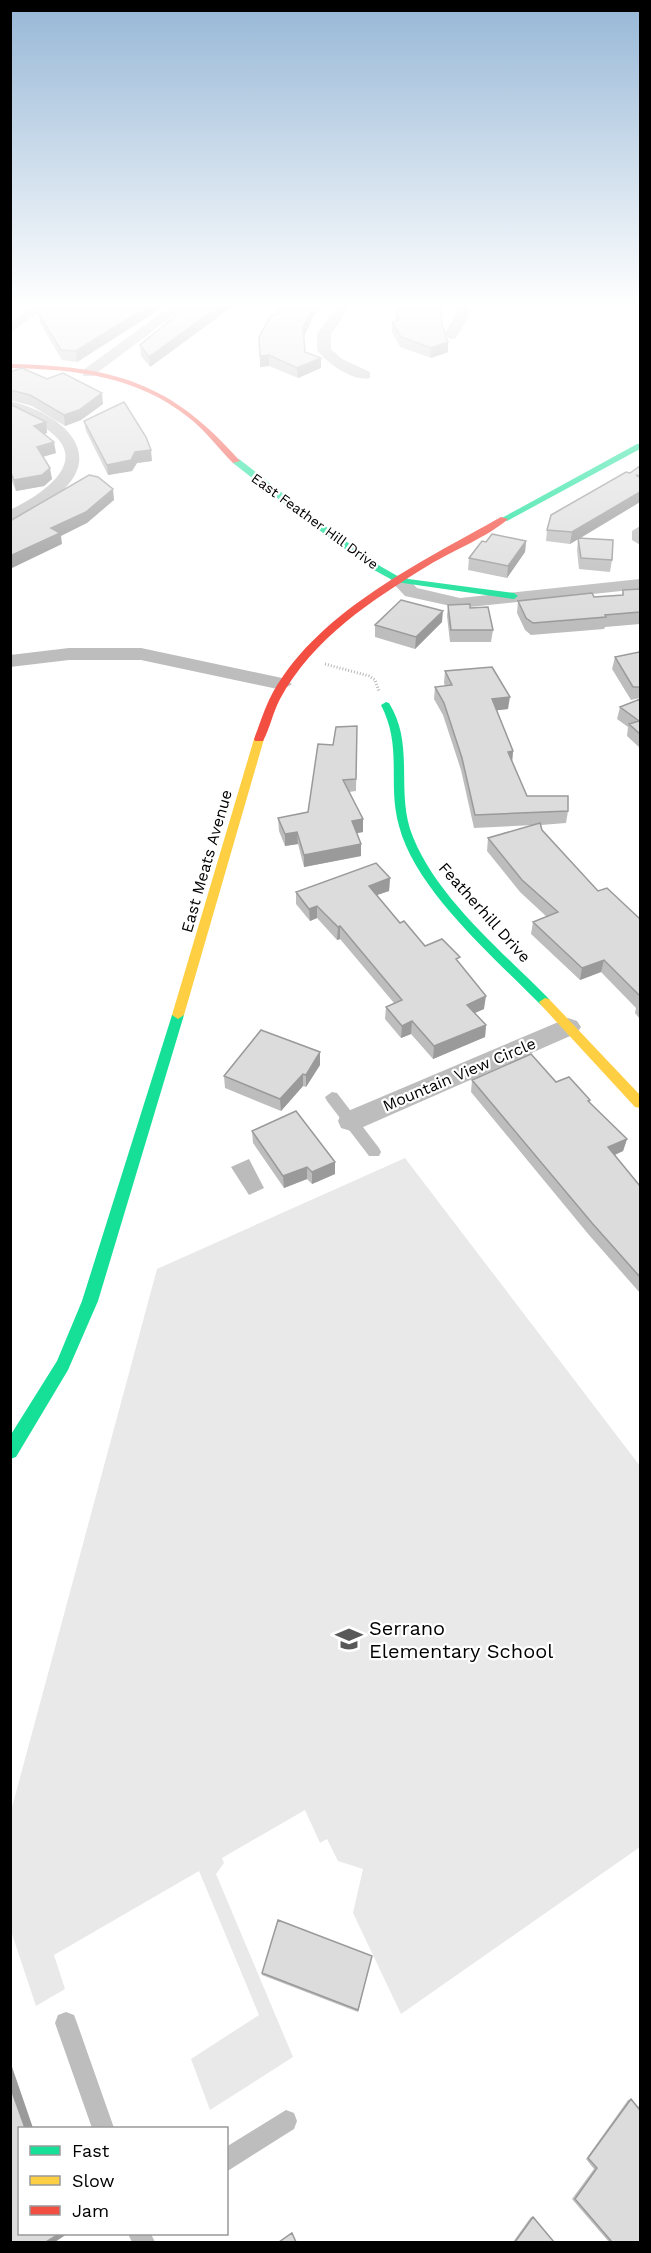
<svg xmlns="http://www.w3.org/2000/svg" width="651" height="2253" font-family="'Work Sans',sans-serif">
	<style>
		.green { fill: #e9e9e9 }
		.water { fill: #bbb }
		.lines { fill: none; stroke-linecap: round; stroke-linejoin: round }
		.path { stroke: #b8b8b8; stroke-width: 3; stroke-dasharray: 1 2; stroke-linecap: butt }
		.lane { fill: #bdbdbd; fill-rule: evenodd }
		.street { fill: #bdbdbd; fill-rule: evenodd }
		.fast { fill: #16e098; fill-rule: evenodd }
		.slow { fill: #ffcf43; fill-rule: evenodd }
		.jam { fill: #f24e42; fill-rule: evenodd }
		.wall { fill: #bdbdbd }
		.shaded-wall { fill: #9a9a9a }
		.building { fill: #dcdcdc; stroke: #9a9a9a; stroke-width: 1.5 }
		.labels { text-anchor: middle; stroke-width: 4.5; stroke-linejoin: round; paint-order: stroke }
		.far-street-label { font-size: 14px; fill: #000; stroke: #fff }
		.street-label { font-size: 16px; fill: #000; stroke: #fff }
		.near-poi-label { font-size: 20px; fill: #000; stroke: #fff; text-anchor: start }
	</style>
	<rect width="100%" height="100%" fill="#fff"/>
	<!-- green -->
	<path class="green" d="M405,1158L640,1466V1847L401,2014L353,1913L363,1869L338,1861L327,1839L320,1843L305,1810L222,1858L224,1863L216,1874L293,2057L210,2110L191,2059L259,2015L199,1871L54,1955L65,1989L36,2006L11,1931V1811L157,1269Z"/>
	<!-- water -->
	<path class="water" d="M249,1159L264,1188L249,1195L231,1167Z"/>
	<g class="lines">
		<!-- path -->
		<path class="path" d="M325,664L369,676L375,680L379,691"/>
		<!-- lane -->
		<path class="lane" d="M332,1092L337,1093L379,1148L381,1152L379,1156H369L327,1101L325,1097Z
			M66,2012L74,2015L77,2023L114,2128H92L55,2023L58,2015Z
			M286,2110L294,2113L297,2121L294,2129L226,2172V2147Z
			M128,2234H151L155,2242H132Z"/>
		<!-- street -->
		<path class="street" d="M33,306H48L10,333V322Z
			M171,306H186L93,376H83V370Z
			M338,306H351L331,334V349L342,359L370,372V378C353,382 327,363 317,350V334Z
			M457,306H469L468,318L456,338L451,339L444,335L454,318Z
			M10,401C67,415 112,459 48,502C36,509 24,518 10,521V510C35,498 88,467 55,436C43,424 26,418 10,411Z
			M640,526V545L632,540V531Z
			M399,575L405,576L417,588L460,598L640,579V589L460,608L405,596L390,580Z
			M69,648H141L282,678L292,684L282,690L141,660H69L10,667V655Z
			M568,1018L577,1021L581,1027L577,1033L361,1128L351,1131L341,1128L338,1121L341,1114Z"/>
		<!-- fast -->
		<path class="fast" d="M637,444H640V449L507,521L500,519Z
			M233,459H239L314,518L380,566L401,578L514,593L518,596L514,599L396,582L374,570L308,522L233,463Z
			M386,702L389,703C414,743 397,786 410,829C432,894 502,951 549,999L551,1002L549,1005H541C495,958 416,891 399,826C387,783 403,748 381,705Z
			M178,1011L184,1015L98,1301L68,1370L16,1457L10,1459V1436L57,1361L82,1301L172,1015Z"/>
		<!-- slow -->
		<path class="slow" d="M259,736L264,739L184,1015L178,1019L172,1015L254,739Z
			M545,998L549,999L640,1095V1108L635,1107L541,1005L539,1002Z"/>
		<!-- jam -->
		<path class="jam" d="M10,364C113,366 171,382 240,461L233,463C218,448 205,430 188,417C137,376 73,369 10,368Z
			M501,517L508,519C489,536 452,551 429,565C372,600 313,638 280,699C273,712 270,728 263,741H255L254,739C259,726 263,713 269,700C313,613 420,563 501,517Z"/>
	</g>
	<!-- wall -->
	<path class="wall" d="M165,306L77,362L62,360L40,323L38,313Z
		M188,306H233L150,367L141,356L140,345Z
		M282,306H323L313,317L303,337L305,352L321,358V368L298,378L269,366L260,367L259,337L274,315Z
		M396,306L442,325L448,352L431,358L400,347L392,332V322L396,321Z
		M10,372L103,404L81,420L65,426L32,406L10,400Z
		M10,404L46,422L47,433L44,434L56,453L43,457L52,479L44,486L16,491L10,477Z
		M84,421L152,461L137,463L132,471L108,475L86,431Z
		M640,466V502L579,539L612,560L610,572L579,569L577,550L578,539L570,544L546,541L547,530Z
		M526,541L525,552L507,578L468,570L469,558L486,542Z
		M640,589V624L605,627L604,629L531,635L525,630L517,613L518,601L594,597L622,595L623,590Z
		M448,605L470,608L493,630L491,642H450L447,616Z
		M442,622L415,649L375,637V625Z
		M640,654V698L631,700L612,669L615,657Z
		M445,671L508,709L497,710L513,751L512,761L527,796L568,811L566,823L541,825L542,830L598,891L640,919V1019L635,1013L636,1008L601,972L580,980L531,934L533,922L547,917L520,892L487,851L488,838L534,825L474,828L461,770L443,715L434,699L435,687L445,686L444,683Z
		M640,699V748L627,736L628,727L617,719L620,707Z
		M357,726L356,791L349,792L363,819V832L357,833L361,844V856L304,867L298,844L285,846L279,831L278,818L308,812L333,745Z
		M390,878L389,891L377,895L400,923L425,946L460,964L484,1009L475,1013L486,1025L485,1037L433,1059L411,1034L401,1038L385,1019L386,1007L394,1003L340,939L337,940L317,918L310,921L296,904V892Z
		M320,1065L306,1087L303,1086L281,1111L225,1088L224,1076Z
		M472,1080L556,1082L590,1100V1103L627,1139L623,1151L615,1155L640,1186V1293L589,1235L471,1092Z
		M252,1131L335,1162V1174L312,1184L307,1179L284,1188L253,1143Z
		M372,1956L358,2012L262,1975V1973Z
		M631,2099L638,2107L640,2104V2242H609L572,2199L594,2169L586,2159L628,2100Z
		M531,2217H533L554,2242H513Z"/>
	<!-- shaded-wall -->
	<path class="shaded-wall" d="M148,306H165L77,362L76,351Z
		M219,306H233L150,367L149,357Z
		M323,306L313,317L303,339V328L313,307Z
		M448,342V352L431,358V348Z
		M269,355V366L260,367V356Z
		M321,358V368L298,378L297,368Z
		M102,393L103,404L81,420L65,426L64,415Z
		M46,422L47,433L36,437L34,426Z
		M54,442L56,453L38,458L37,447Z
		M151,450L152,461L137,463L132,471L108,475L107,465L135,452Z
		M50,468L52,479L44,486L16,491L14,480Z
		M113,489L114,500L87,523L61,536L62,544L10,569V556L51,528Z
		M640,492V502L570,544L572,532Z
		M526,541L525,552L507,578L508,566Z
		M443,611L442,622L415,649L416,637Z
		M510,697L508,709L491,711L492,699Z
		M513,751L512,763L508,752Z
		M363,819V832L352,834V821Z
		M297,832L298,844L285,846V834Z
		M361,844V856L304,867V855Z
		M390,878L389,891L368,898L369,886Z
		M317,906V918L310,921L309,909Z
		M340,926V939L337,940L338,927Z
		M604,960L601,972L580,980L582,968Z
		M486,996L484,1009L465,1017L467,1005Z
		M412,1021L411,1034L401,1038L402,1026Z
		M486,1025L485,1037L433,1059L434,1046Z
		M320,1052V1065L306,1087V1075Z
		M303,1074V1086L281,1111L280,1099Z
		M627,1139L623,1151L605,1159L608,1147Z
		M335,1162V1174L312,1184V1172Z
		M307,1167V1179L284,1188L283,1176Z
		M10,2061L33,2128H25L10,2086Z
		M59,2234H67L55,2242H46Z"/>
	<!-- building -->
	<path class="building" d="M47,306H148L76,351L61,350L38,313Z
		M188,306H219L149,357L140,345Z
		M282,306H313L303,328L305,352L321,358L297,368L269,355L260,356L259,337L271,315H274Z
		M396,306H441L442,325L448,342L431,348L401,337L392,322L398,321Z
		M22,368L47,379L63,373L102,393L79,410L64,415L30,395L10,390V372Z
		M124,402L146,437L151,450L135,452L131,460L107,465L84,421Z
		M10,404L46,422L34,426L54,442L37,447L50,468L42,475L14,480L10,471Z
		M640,466V476L636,475L640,478V492L572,532L547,530L551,515L626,472L630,473Z
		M89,475L98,477L113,489L86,512L51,528L60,533L10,556V521Z
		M492,534L526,541L508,566L469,558L482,541L486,542Z
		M578,538L613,540L612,560L581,558Z
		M640,589V612L605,615L606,617L533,623L526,618L518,601L592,593L594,597L623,595V590Z
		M401,600L443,611L416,637L375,625Z
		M470,604V608L488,607L493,630H451L448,605Z
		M639,652L640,654V687H633L615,657Z
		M492,667L510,697L492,699L513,751L508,752L527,796H568V811L475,815L462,758L444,703L435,687L452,685L445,671Z
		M640,699V734L629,724L639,721L620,707Z
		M357,726L356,779L343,780L363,819L352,821L361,844L304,855L297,832L285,834L278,818L308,812L318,744L333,745L336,727Z
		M540,823L542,830L598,891L607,888L640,919V996L604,960L582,968L533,922L558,912L522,880L488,838Z
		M376,863L390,878L369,886L400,923L404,921L425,946L442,939L460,957L456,959L486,996L467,1005L486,1025L434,1046L412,1021L402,1026L386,1007L402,1000L340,926L338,927L317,906L309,909L296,892Z
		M261,1030L320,1052L306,1075L303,1074L280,1099L224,1076Z
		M531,1054L556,1082L569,1077L590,1100L588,1101L627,1139L608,1147L640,1186V1277L592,1223L472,1080Z
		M296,1111L335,1162L312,1172L307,1167L283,1176L252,1131Z
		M278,1920L372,1956L358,2010L262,1973Z
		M10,2086L25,2128H20V2234H59L46,2242H10Z
		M631,2099L639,2109L640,2107V2242H612L575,2199L597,2168L588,2158Z
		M533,2217L554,2242H515Z
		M292,2233L296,2242H279Z"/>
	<!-- sky -->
	<linearGradient id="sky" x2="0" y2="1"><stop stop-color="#96b7d6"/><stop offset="0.49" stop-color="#fff"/><stop offset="1" stop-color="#fff" stop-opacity="0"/></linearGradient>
	<rect width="651" height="622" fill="url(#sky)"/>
	<!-- icons -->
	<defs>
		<symbol id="school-bare" viewBox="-9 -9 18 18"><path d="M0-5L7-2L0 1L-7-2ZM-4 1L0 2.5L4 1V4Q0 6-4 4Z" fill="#595959" stroke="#fff" stroke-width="2.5" paint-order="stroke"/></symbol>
	</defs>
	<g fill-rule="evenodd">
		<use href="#school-bare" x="330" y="1620" width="38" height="38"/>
	</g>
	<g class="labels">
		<!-- far-street labels -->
		<g class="far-street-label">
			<text transform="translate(315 521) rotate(36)" y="5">East Feather Hill Drive</text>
		</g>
		<!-- street labels -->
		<g class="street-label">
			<text transform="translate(206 861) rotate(-74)" y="6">East Meats Avenue</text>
			<text transform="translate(485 912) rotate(48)" y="6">Featherhill Drive</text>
			<text transform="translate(459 1074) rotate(-23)" y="6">Mountain View Circle</text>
		</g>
		<!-- near-poi labels -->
		<g class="near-poi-label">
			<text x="369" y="1635">Serrano<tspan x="369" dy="23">Elementary School</tspan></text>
		</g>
	</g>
	<!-- border -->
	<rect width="651" height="2253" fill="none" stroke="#000000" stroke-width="24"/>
	<!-- legend -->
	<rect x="18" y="2127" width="210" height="108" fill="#ffffff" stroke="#999999" stroke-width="1.5"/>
	<rect x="30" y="2146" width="30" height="9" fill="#16e098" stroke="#999999" stroke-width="1.5"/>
	<text x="72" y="2157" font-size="18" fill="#000000">Fast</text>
	<rect x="30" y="2176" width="30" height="9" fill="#ffcf43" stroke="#999999" stroke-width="1.5"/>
	<text x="72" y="2187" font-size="18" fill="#000000">Slow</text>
	<rect x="30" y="2206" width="30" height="9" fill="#f24e42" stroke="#999999" stroke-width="1.5"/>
	<text x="72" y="2217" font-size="18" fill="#000000">Jam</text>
</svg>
